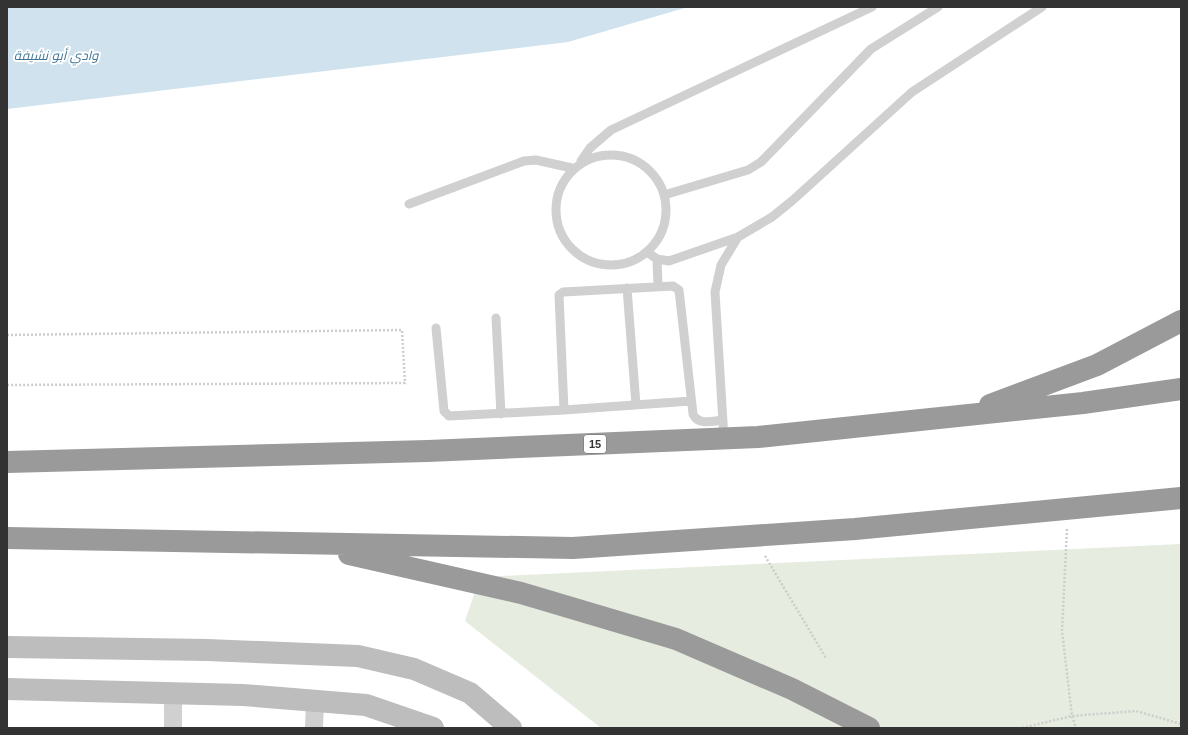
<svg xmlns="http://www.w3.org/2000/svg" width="1188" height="735" font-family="Arial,Cairo,sans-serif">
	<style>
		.green { fill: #e6ecdf }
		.water { fill: #cfe2ee }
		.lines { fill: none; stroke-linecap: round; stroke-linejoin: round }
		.path { stroke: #cdcdcd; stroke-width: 2.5; stroke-dasharray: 2 2; stroke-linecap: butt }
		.lane { stroke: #d0d0d0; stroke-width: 9 }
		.street { stroke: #d0d0d0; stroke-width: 18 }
		.secondary { stroke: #bdbdbd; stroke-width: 22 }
		.highway { stroke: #9a9a9a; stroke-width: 22 }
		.labels { text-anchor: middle; stroke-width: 4; stroke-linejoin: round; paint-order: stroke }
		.shield { fill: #fff; stroke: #707070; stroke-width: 1 }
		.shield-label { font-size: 11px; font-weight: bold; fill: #333 }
		.water-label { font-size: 13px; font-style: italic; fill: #3f7597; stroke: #fff }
	</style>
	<rect width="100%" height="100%" fill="#fff"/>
	<!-- green -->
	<path class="green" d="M1181,544V728H601L465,621L480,577Z"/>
	<!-- water -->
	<path class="water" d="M7,7H688L568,42L7,109Z"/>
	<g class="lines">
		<!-- path -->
		<path class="path" d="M7,335L402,330L405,383L7,385
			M1067,529L1062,631L1072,716L1076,728
			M765,556L826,658
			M1022,728L1072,716L1136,711L1181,724"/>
		<!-- lane -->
		<path class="lane" d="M556 210a55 55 0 1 1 110 0a55 55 0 1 1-110 0Z
			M581,161L590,148L611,130L872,7
			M664,195L748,170L761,162L871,49L938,7
			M409,204L524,161L536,160L572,168
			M647,252L657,259L669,261L738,237L772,217L793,200L912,92L1042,7
			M657,259L658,286
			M627,288L636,405
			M496,318L501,414
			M436,328L444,411L449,416L564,410L691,401
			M564,410L559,295L563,292L673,286L679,290L693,414C698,426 713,421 723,420
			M724,439L715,292L721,265L738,237"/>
		<!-- street -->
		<path class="street" d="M173,693V728
			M314,728L315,701"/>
		<!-- secondary -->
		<path class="secondary" d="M7,647L207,650L358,656L414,669L470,693L511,728
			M7,689L243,695L366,705L433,728"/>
		<!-- highway -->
		<path class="highway" d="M990,405L1097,365L1181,321
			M7,462L428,451L758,437L1083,403L1181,389
			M7,538L573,548L855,529L1181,498
			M349,554L521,593L676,639L792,689L869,728"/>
	</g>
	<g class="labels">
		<!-- shield labels -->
		<rect class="shield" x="584" y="435" width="22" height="18" rx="3"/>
		<g class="shield-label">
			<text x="595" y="448">15</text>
		</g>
		<!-- water labels -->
		<g class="water-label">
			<text x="56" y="60">وادي أبو نشيفة</text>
		</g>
	</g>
	<!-- border -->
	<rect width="1188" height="735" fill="none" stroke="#333333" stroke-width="16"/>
</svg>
